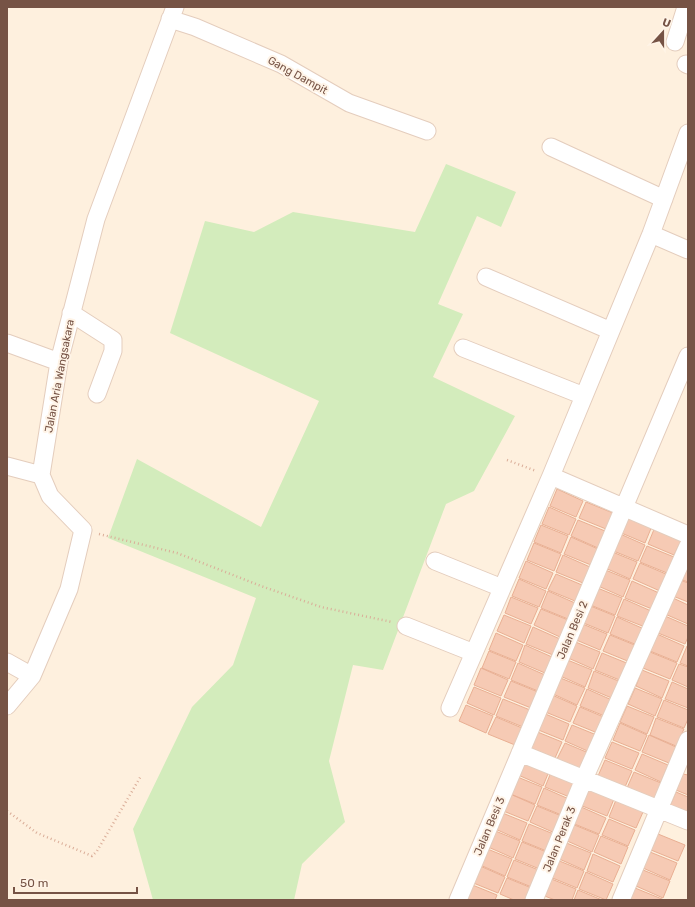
<svg xmlns="http://www.w3.org/2000/svg" width="695" height="907" font-family="Rubik,sans-serif">
	<style>
		.green { fill: #d3ecbc }
		.building { fill: #f6cab4; stroke: #e9af93 }
		.lines { fill: none; stroke-linecap: round; stroke-linejoin: round }
		.minor-casing { stroke: #e4cdbd; stroke-width: 19 }
		.path { stroke: #daad98; stroke-width: 2.5; stroke-dasharray: 1 3; stroke-linecap: butt }
		.minor { stroke: #fff; stroke-width: 17 }
		.labels { text-anchor: middle; stroke-width: 4; stroke-linejoin: round; paint-order: stroke }
		.street-label { font-size: 11px; fill: #765345; stroke: #fff4e7 }
	</style>
	<rect width="100%" height="100%" fill="#fef0de"/>
	<!-- green -->
	<path class="green" d="M446,164L516,192L501,227L477,216L438,304L463,314L433,377L515,416L474,491L446,504L383,670L353,665L329,761L345,822L302,864L294,900H153L133,829L192,707L233,665L256,598L108,538L137,459L261,527L319,401L170,333L205,221L254,232L293,212L415,232Z"/>
	<!-- building -->
	<path class="building" d="M557,489L583,501L576,517L550,506Z
		M586,502L613,513L606,529L579,518Z
		M549,507L576,519L569,535L542,524Z
		M626,515L652,526L645,543L619,532Z
		M578,520L605,531L598,548L571,536Z
		M541,525L568,536L561,553L534,542Z
		M655,527L682,539L674,555L648,544Z
		M618,533L645,545L638,561L611,550Z
		M571,537L598,549L591,565L564,554Z
		M534,543L561,554L554,571L527,560Z
		M647,546L674,557L667,573L640,562Z
		M610,551L637,562L630,579L603,567Z
		M563,555L590,567L583,583L556,572Z
		M526,561L553,573L546,589L519,578Z
		M640,563L666,574L660,591L633,579Z
		M688,563V582L680,579Z
		M603,569L630,580L623,597L596,585Z
		M556,574L582,585L575,601L548,590Z
		M519,579L546,591L539,607L512,596Z
		M680,580L688,583V602L673,596Z
		M632,581L659,593L652,609L625,598Z
		M595,587L622,598L615,615L588,604Z
		M548,591L575,603L568,619L541,608Z
		M511,597L538,608L531,624L505,613Z
		M673,598L688,605V624L665,614Z
		M624,599L651,611L645,627L617,616Z
		M588,605L615,616L608,633L581,622Z
		M541,609L568,620L560,637L534,625Z
		M504,615L531,626L524,643L497,631Z
		M665,616L688,626V637L685,644L658,633Z
		M617,617L644,629L637,645L610,634Z
		M580,623L607,634L600,650L574,639Z
		M533,627L560,639L553,655L526,644Z
		M496,633L523,645L516,661L489,650Z
		M657,634L684,646L677,662L650,651Z
		M610,635L637,646L630,662L603,651Z
		M573,641L600,652L593,669L566,657Z
		M525,645L552,657L545,673L519,662Z
		M687,646L688,647V666L680,663Z
		M489,651L516,662L509,679L482,668Z
		M650,652L677,663L670,679L643,668Z
		M602,653L629,664L622,681L595,670Z
		M565,659L592,670L585,687L558,675Z
		M518,663L545,675L538,691L511,680Z
		M679,664L688,667V687L672,680Z
		M481,668L508,680L501,696L474,685Z
		M642,670L669,681L662,698L636,686Z
		M594,671L621,682L614,699L588,688Z
		M558,677L585,688L577,705L551,693Z
		M511,681L538,692L531,708L504,697Z
		M672,682L688,689V708L665,699Z
		M474,687L501,698L494,715L467,703Z
		M635,688L662,699L655,716L628,704Z
		M587,689L614,701L607,717L580,706Z
		M550,694L577,706L570,722L543,711Z
		M503,699L530,710L523,727L496,716Z
		M664,700L688,710V719L684,728L657,717Z
		M466,705L493,716L486,733L459,721Z
		M627,706L654,717L647,734L620,722Z
		M580,707L606,718L600,734L573,723Z
		M543,713L569,724L563,740L536,729Z
		M496,717L522,728L515,745L488,734Z
		M656,718L684,729L676,746L650,735Z
		M620,723L647,735L640,751L613,740Z
		M572,725L599,736L592,753L565,741Z
		M535,731L562,742L555,758L528,747Z
		M649,735L676,747L669,763L642,752Z
		M612,742L639,753L632,769L605,758Z
		M565,743L591,754L584,771L557,759Z
		M642,754L668,765L661,782L635,770Z
		M523,758L550,769L543,786L516,774Z
		M605,760L632,771L625,787L598,776Z
		M552,770L579,781L572,798L545,787Z
		M634,772L661,783L654,800L627,788Z
		M683,774L688,775V795L676,790Z
		M515,776L542,787L535,804L508,793Z
		M544,788L571,800L564,816L537,805Z
		M587,788L614,799L607,816L580,805Z
		M676,792L688,797V816L669,808Z
		M508,793L535,805L528,821L501,810Z
		M616,800L643,812L636,828L609,817Z
		M537,806L564,817L557,834L530,822Z
		M579,806L606,818L599,834L572,823Z
		M500,812L527,823L520,840L493,828Z
		M609,819L635,830L628,846L602,835Z
		M529,824L556,835L549,852L522,841Z
		M572,824L599,835L592,852L565,840Z
		M493,830L520,841L513,858L486,846Z
		M658,834L685,845L678,861L651,850Z
		M601,836L628,847L621,864L594,852Z
		M522,842L549,853L542,870L515,859Z
		M564,842L591,853L584,870L557,858Z
		M485,848L512,859L505,876L478,864Z
		M650,852L677,863L670,880L643,868Z
		M593,854L620,866L613,882L587,871Z
		M514,860L541,871L534,888L507,877Z
		M557,860L584,871L577,888L550,877Z
		M478,865L505,877L498,893L471,882Z
		M643,870L670,881L663,898L636,886Z
		M586,872L613,884L606,900L579,889Z
		M507,878L534,889L529,900H514L500,894Z
		M549,878L576,889L572,900H555L542,895Z
		M470,884L497,895L495,900H463Z
		M635,888L662,899V900H630Z
		M578,890L602,900H574Z"/>
	<g class="lines">
		<defs>
			<path id="minor" d="M170,19L195,27L281,64L349,103L427,131
				M675,42L686,7
				M686,64L688,65
				M551,147L664,199
				M651,234L688,250
				M486,277L611,331
				M71,313L113,340V351L97,394
				M7,343L59,362
				M463,348L584,396
				M7,466L41,475
				M551,476L688,535
				M435,561L502,588
				M406,626L474,653
				M7,662L32,676
				M7,706L32,676L69,589L83,530L50,496L41,475L59,362L96,219L175,7
				M450,708L551,476L651,234L688,133
				M520,753L688,821
				M458,900L688,356
				M534,900L584,779L688,546
				M621,900L688,740"/>
		</defs>
		<!-- minor casing -->
		<use href="#minor" class="minor-casing"/>
		<!-- path -->
		<path class="path" d="M507,460L536,471
			M99,534L177,553L261,586L321,607L392,622
			M7,811L37,833L92,856L97,851L141,776"/>
		<!-- minor -->
		<use href="#minor" class="minor"/>
	</g>
	<g class="labels">
		<!-- street labels -->
		<g class="street-label">
			<text transform="translate(298 75) rotate(29)" y="4">Gang Dampit</text>
			<text transform="translate(59 376) rotate(-79)" y="4">Jalan Aria Wangsakara</text>
			<text transform="translate(572 630) rotate(-67)" y="4">Jalan Besi 2</text>
			<text transform="translate(489 826) rotate(-67)" y="4">Jalan Besi 3</text>
			<text transform="translate(559 839) rotate(-68)" y="4">Jalan Perak 3</text>
		</g>
	</g>
	<!-- border -->
	<rect width="695" height="907" fill="none" stroke="#765345" stroke-width="16"/>
	<!-- north arrow -->
	<g transform="translate(663 32) rotate(21)" stroke="#fff4e7" stroke-width="3" paint-order="stroke">
	<path d="M0-3L7 15L0 10L-7 15Z" fill="#765345"/>
	<text y="-6" font-size="11" font-weight="bold" text-anchor="middle" fill="#765345">U</text>
	</g>
	<!-- scale -->
	<path d="M14 887v6h123v-6" fill="none" stroke="#765345" stroke-width="2"/>
	<text x="20" y="887" font-size="12" fill="#765345" stroke="#fff4e7" stroke-width="3" paint-order="stroke">50 m</text>
</svg>
